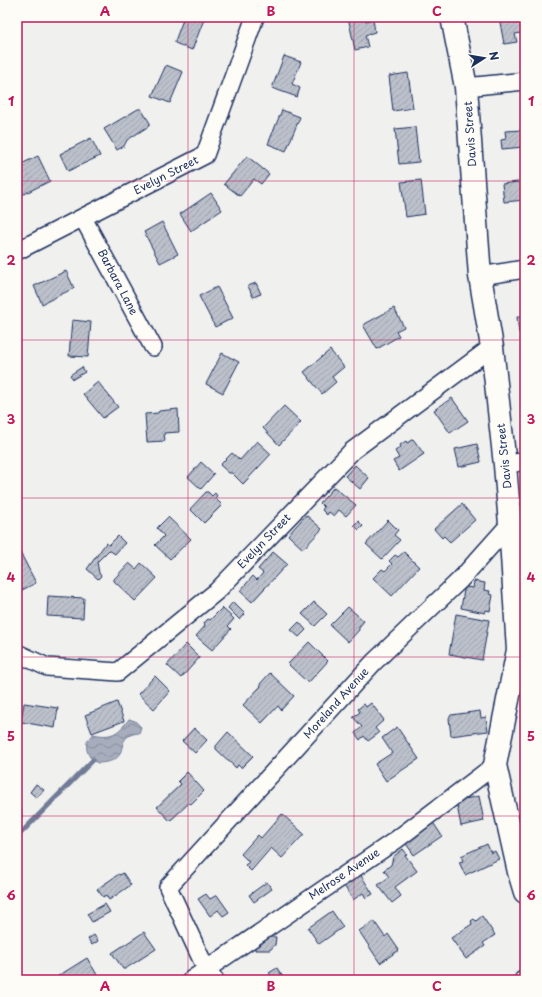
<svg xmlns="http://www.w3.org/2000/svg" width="542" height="997" font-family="'Playpen Sans',sans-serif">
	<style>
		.water { fill: url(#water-waves); stroke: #6f7b97 }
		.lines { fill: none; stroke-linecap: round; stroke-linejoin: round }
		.stream { stroke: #6f7b97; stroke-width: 5 }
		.building { fill: url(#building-hatch); stroke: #1b2f5e }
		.minor-casing { stroke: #1b2f5e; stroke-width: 20 }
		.secondary-casing { stroke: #1b2f5e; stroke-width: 25 }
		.minor { stroke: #fdfcf7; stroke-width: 17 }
		.secondary { stroke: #fdfcf7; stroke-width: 22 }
		.grid { fill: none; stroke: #c2185b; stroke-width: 1; stroke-opacity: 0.55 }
		.labels { text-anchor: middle; stroke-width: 3; stroke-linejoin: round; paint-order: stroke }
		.street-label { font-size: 11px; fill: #1b2f5e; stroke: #fdfcf7 }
		.neatline { fill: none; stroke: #c2185b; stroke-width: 1.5 }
		.grid-label { font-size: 13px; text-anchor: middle; font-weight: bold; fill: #c2185b }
	</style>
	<defs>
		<pattern id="water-waves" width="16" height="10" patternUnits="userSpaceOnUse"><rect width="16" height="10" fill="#a7adbd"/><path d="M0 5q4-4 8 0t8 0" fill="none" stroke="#878d9d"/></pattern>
		<pattern id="building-hatch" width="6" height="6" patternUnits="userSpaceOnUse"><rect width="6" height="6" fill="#bbc0ca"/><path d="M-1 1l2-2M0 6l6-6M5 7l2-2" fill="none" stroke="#a0a5b0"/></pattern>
	</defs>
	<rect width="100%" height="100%" fill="#f0f0ee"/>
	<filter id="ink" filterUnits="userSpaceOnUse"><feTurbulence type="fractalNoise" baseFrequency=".025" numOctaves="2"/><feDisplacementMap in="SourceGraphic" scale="8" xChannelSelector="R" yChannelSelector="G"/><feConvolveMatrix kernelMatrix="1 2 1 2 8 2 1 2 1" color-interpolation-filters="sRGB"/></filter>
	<g filter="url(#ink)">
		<!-- water -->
		<path class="water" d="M129,719L135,721L141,727L139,733C115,735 128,754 113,760C110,762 101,763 98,763C89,760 85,749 87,742C88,739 91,737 93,734C111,738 118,734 129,719Z"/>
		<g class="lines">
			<!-- stream -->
			<path class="stream" d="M17,837L93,760"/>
		</g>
		<!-- building -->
		<path class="building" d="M184,17H205L192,50L175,43V41Z
			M348,17H364L365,21L373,19L375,32L365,35L368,47L355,50Z
			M499,17H525V38H522L521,33L515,34L517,42L504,44Z
			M284,56L301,62L292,84L300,88L297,97L272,88Z
			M166,65L183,72L170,103L152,96Z
			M408,73L413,108L393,111L389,76Z
			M138,109H141L150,123L149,126L127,140L124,146L117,150L104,129Z
			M282,110L300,117L286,151L268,144Z
			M415,127L419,162L399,164L395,129Z
			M523,130L524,147L502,149L501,140L506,139L505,131Z
			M91,138L100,156L68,171L60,154Z
			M38,156L50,181L18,197L17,195V166Z
			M247,156L269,174L261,184L254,179L240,196L224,184Z
			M421,180L425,214L406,217L401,182Z
			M525,181V200L504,202L502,184Z
			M211,193L222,210L191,231L180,214Z
			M162,222L178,254L160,263L144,232Z
			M66,271L74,288L42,304L34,286Z
			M256,283L261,294L253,297L248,286Z
			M217,287L233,318L215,327L199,296Z
			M394,308L404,327L396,331L399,336L377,349L363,325Z
			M517,317H525V340L521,341V333H519Z
			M72,320L91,322L88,357L69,356Z
			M330,350L344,367L332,377L336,382L322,394L304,372Z
			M222,353L239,362L223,393L206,384Z
			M82,367L85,372L73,379L70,375Z
			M98,382L118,407L103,418L83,394Z
			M452,398L468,421L450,433L434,410Z
			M284,406L301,422L279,445L263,428Z
			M178,409L179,432L164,433L165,441L147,442L145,414L158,413L159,411Z
			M413,439L424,454L399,471L393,461L399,458L395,451L401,447L400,445L406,441L407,443Z
			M257,441L271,454L243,484L232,473H229L220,465L232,453L240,460Z
			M477,444L481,462L459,467L455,449Z
			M201,462L214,474L201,489L188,477Z
			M355,465L369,478L360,489L345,476Z
			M334,487L356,505L346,516L339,510L334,516L329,512L327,515L322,510L324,507L320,503Z
			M206,492H208L212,496L215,493L217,496L215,498L222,505L204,523L190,509Z
			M462,504L475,520L450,542L444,536L442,538L434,529Z
			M306,515L322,529L303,549L288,535Z
			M168,517L191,539L170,559L155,545L164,536L157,528Z
			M388,520L398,530L394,535L400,540L382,559L366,544Z
			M358,521L363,526L359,530L354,525Z
			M118,536L125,543L115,554L109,550L97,562L99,573L101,576L98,579L87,569L106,543L109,545Z
			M20,552L36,583L18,592L17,590V554Z
			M273,552L287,564L252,602L240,591L253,576L257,580L263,573L258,569Z
			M404,552L419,567L392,596L373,578L382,569L385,571L392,564L389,561L395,555L398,557Z
			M129,563L136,569L141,563L157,578L135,601L114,581V579Z
			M474,581L485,583L484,590L490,591L489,594L493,595L490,611L486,610L485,613L461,608L464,590L466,587L473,588Z
			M48,596L84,598L83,618L47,616Z
			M233,602L245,614L240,620L228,608Z
			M314,602L327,614L315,626L302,614Z
			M348,607L364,621L359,627V630L348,642L330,625Z
			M222,608L234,619L228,626L231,629L212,650L196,636L205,626L204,623L208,619L210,620Z
			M456,614L489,620L482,660L449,654Z
			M299,622L306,630L299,637L291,630Z
			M309,642L328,661L308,683L288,664Z
			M186,644L199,657V658L181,678L167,665Z
			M270,673L294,696L281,710L278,706L262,723L243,705L261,686L260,684Z
			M155,676L170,691L154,709L138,694Z
			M117,702L124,721L92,733L85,715Z
			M24,703L58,708L55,728L21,722Z
			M371,703L384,720L375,728L379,733L368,741L364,736L360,740L355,733L362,727L353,717L360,712L358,709L364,704L366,707Z
			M480,711L481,718L486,717L488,731L451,736L449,718L451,715Z
			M397,727L419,759L386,781L375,764L392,753L382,738Z
			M194,728L207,740L195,753L182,741Z
			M228,732L253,756L241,768L238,765L236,768L216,749V746Z
			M187,772L204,791L191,804L189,803L170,821L157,807L181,784L178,781Z
			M36,784L44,790L37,798L30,792Z
			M479,796L484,821L461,826L456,801Z
			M17,809H21L22,817H17Z
			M282,814L304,834L282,858L271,848L251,871L245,865L249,862L241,854L258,835L261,838Z
			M430,818L442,836L414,855L402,838Z
			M487,844L491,853L495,851L499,859L465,875L459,862L463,861L461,856Z
			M403,849L407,854L405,855L417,871L395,887L401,896L392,903L378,885L389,877L384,870L391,865L393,857Z
			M123,873L131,885L109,900L106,895L103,897L97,889L119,874L120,875Z
			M360,874L373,894L366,898L363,893L353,900L343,884Z
			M267,882L272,889L254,902L249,895Z
			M206,894L210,899L217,895L229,912L223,916L218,910L210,916L198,899Z
			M105,904L110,912L92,922L87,914Z
			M332,911L343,927L319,944L308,928Z
			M482,916L495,935L483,943L485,946L466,959L451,938L472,924L471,921L474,919L476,921Z
			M374,921L385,937L388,934L399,950L380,963L359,931Z
			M144,932L156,949L125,969H123L112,953Z
			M94,935L98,941L92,945L88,939Z
			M255,937H276L275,945L270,950H255Z
			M87,958L99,978L95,980H56L55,978Z
			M277,968L285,980H264L271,975L269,973Z"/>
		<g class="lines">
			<defs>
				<path id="minor" d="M466,87L525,81
					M83,218L153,347
					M17,251L205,155L255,17
					M480,276L525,269
					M505,465L525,461
					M17,653L47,667L118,672L217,591L352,451L492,347
					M191,980L396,840L495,765
					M215,980L206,969L168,887L374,662L460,580L510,524
					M523,980L525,979"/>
				<path id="secondary" d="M452,17L466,87L480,276L492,347L505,465L510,524L518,650L495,765L519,872L525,892"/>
			</defs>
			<!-- minor casing -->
			<use href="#minor" class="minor-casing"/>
			<!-- secondary casing -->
			<use href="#secondary" class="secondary-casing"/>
			<!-- minor -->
			<use href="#minor" class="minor"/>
			<!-- secondary -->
			<use href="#secondary" class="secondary"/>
		</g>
	</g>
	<!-- grid -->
	<path class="grid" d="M188,17V980M354,17V980M17,181H525M17,340H525M17,498H525M17,657H525M17,816H525"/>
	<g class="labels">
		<!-- street labels -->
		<g class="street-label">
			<text transform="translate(470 134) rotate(-94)" y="4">Davis Street</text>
			<text transform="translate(166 175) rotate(-27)" y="4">Evelyn Street</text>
			<text transform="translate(118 282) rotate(62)" y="4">Barbara Lane</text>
			<text transform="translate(504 456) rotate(-96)" y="4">Davis Street</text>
			<text transform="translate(264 541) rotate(-46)" y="4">Evelyn Street</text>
			<text transform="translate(336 703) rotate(-48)" y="4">Moreland Avenue</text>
			<text transform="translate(344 874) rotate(-34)" y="4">Melrose Avenue</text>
		</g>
	</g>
	<!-- margin -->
	<rect width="542" height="997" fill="none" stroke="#fdfcf7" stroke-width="44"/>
	<!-- north arrow -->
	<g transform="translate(484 58) rotate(78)" stroke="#fdfcf7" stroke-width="3" paint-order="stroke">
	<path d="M0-3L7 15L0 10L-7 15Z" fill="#1b2f5e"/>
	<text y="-6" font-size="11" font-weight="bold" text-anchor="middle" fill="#1b2f5e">N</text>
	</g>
	<rect x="22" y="22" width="498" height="953" class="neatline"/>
	<g class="grid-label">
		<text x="105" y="16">A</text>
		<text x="271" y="16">B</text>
		<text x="437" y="16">C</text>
		<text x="11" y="106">1</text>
		<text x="531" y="106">1</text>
		<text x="11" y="265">2</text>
		<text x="531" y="265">2</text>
		<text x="11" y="424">3</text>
		<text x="531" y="424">3</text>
		<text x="11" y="582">4</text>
		<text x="531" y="582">4</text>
		<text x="11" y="741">5</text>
		<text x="531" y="741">5</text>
		<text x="11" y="900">6</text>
		<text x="531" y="900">6</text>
		<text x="105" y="991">A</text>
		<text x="271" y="991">B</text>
		<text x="437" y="991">C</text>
	</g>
</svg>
